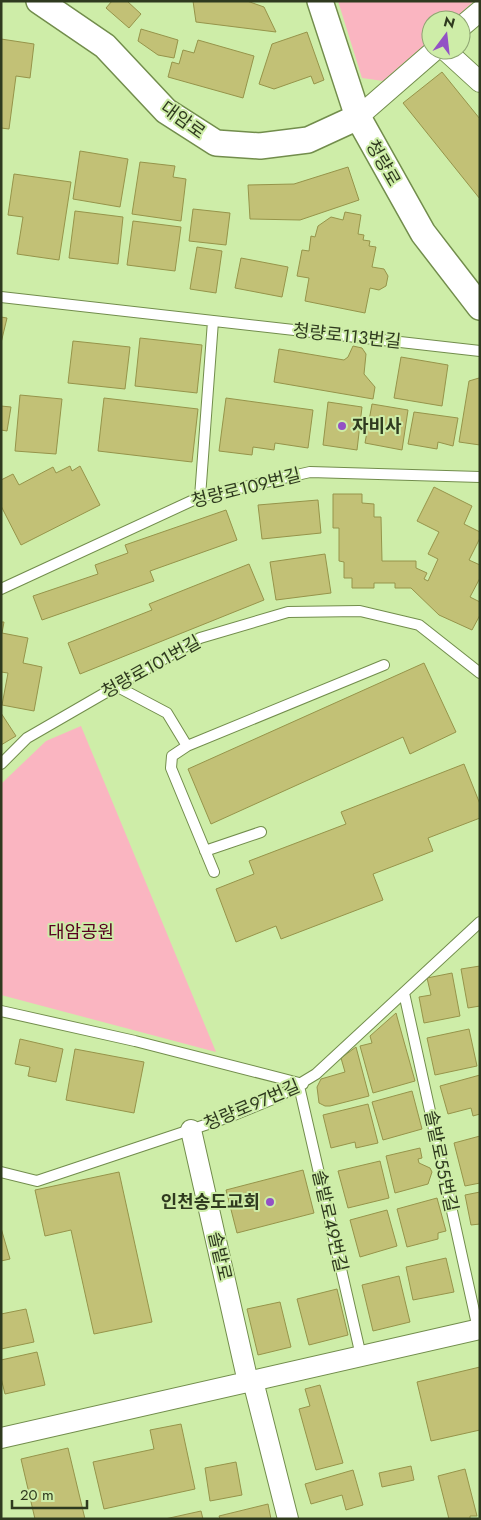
<svg xmlns="http://www.w3.org/2000/svg" width="481" height="1520" font-family="Jost,'Noto Sans KR',sans-serif">
	<style>
		.green { fill: #fab5c1 }
		.building { fill: #c2c176; stroke: #96944a }
		.lines { fill: none; stroke-linecap: round; stroke-linejoin: round }
		.service-casing { stroke: #728d4c; stroke-width: 12 }
		.minor-casing { stroke: #728d4c; stroke-width: 22 }
		.tertiary-casing { stroke: #728d4c; stroke-width: 28 }
		.service { stroke: #fff; stroke-width: 10 }
		.minor { stroke: #fff; stroke-width: 20 }
		.tertiary { stroke: #fff; stroke-width: 25 }
		.poi-dot { fill: #9351c5; stroke: #ceeda8; stroke-width: 2 }
		.labels { text-anchor: middle; stroke-width: 4; stroke-linejoin: round; paint-order: stroke }
		.street-label { font-size: 18px; fill: #2f3a1f; stroke: #ceeda8 }
		.poi-label { font-size: 18px; font-weight: bold; fill: #2f3a1f; stroke: #ceeda8; text-anchor: start }
		.park-label { font-size: 18px; fill: #570020; stroke: #ceeda8 }
	</style>
	<rect width="100%" height="100%" fill="#ceeda8"/>
	<!-- green -->
	<path class="green" d="M338,1H474L453,20H431V39L383,81L362,78Z
		M81,726L216,1052L1,995V784L46,741Z"/>
	<!-- building -->
	<path class="building" d="M112,1H127L141,14L129,28L106,8Z
		M193,1H247L264,7L276,32L196,22Z
		M141,29L178,40L174,58L158,55L138,41Z
		M307,32L324,80L314,84L311,76L274,89L259,84L272,44Z
		M1,39L34,44L30,78L16,76L9,129L1,128Z
		M198,40L254,56L243,98L168,77L172,62L179,64L183,50L194,53Z
		M442,72L480,119V199L403,103Z
		M80,151L128,159L120,207L73,199Z
		M140,162L175,166L173,177L186,179L181,221L132,214Z
		M348,167L359,200L300,220L250,219L248,185L294,184Z
		M14,174L71,182L59,260L17,254L23,217L8,215Z
		M193,209L230,213L226,245L189,241Z
		M75,211L123,217L118,264L69,258Z
		M345,212L361,215L358,234L364,235L363,240L370,241L369,246L376,247L372,267L384,269L388,276L386,286L379,290L370,288L365,313L305,301L309,278L297,276L302,250L309,251L311,236L315,237L318,226L331,217L343,220Z
		M133,221L181,227L175,271L127,265Z
		M197,247L222,251L216,293L190,289Z
		M241,258L288,267L282,297L235,288Z
		M1,317L7,318L1,343Z
		M140,338L202,345L197,393L135,386Z
		M73,341L130,347L125,389L68,383Z
		M353,346L362,348L366,354L364,374L375,387L373,399L274,382L279,349L344,360L348,357Z
		M401,357L448,365L442,406L394,398Z
		M479,378L480,379V445L459,442L469,381Z
		M20,395L62,399L56,454L15,451Z
		M104,398L198,409L192,462L98,451Z
		M226,398L313,410L308,448L275,443L274,450L253,447L252,455L219,451Z
		M328,402L362,407L357,450L323,445Z
		M372,404L408,410L402,450L365,443Z
		M1,406L11,407L7,431L1,430Z
		M414,412L458,418L453,446L438,442L437,449L408,444Z
		M70,466L72,471L80,466L100,505L21,545L1,506V480L13,474L19,485L53,467L56,473Z
		M434,487L472,506L464,524L480,532V538L469,560L480,565V578L470,597L480,602V615L472,630L439,615L411,588H395V583H374V588H352V578H344V562L339,561V528H333V494H362V503L374,504V517H381L382,561H416V568L427,573L424,579L428,581L438,559L428,554L439,532L417,521Z
		M318,500L321,533L262,539L258,505Z
		M226,510L237,540L150,571L154,581L42,620L33,596L98,574L95,565L128,553L125,545Z
		M325,554L331,593L276,600L270,562Z
		M249,564L264,600L80,674L68,643L152,610L149,604Z
		M1,622H4L2,633L28,638L23,663L42,667L34,711L2,705L8,673L1,672Z
		M424,663L456,732L410,754L403,737L211,824L188,769Z
		M1,713L16,736L1,745Z
		M464,764L480,804V818L428,838L433,851L373,874L383,900L281,939L276,926L236,942L216,889L254,874L249,861L346,824L341,812Z
		M480,966V1006L468,1008L461,969Z
		M452,973L460,1016L424,1023L419,997L431,995L427,978Z
		M396,1013L415,1081L373,1093L360,1046L372,1043L370,1036Z
		M469,1029L477,1066L435,1075L427,1038Z
		M20,1039L63,1049L56,1082L28,1076L30,1067L15,1064Z
		M356,1047L369,1096L330,1106H325L319,1103L317,1087L321,1079L345,1072L341,1058Z
		M75,1049L144,1062L134,1113L66,1100Z
		M480,1075V1114L473,1116L471,1108L448,1114L440,1086Z
		M412,1091L422,1129L383,1140L372,1102Z
		M368,1104L378,1143L356,1148L355,1142L331,1148L323,1115Z
		M480,1136V1183L465,1186L454,1143Z
		M420,1148L422,1158L418,1159L419,1163L430,1168L432,1172L428,1184L395,1193L386,1156Z
		M380,1161L389,1198L348,1208L338,1171Z
		M303,1170L314,1213L237,1233L226,1190Z
		M119,1172L152,1322L94,1334L71,1230L45,1236L35,1190Z
		M480,1192V1224L471,1225L465,1195Z
		M437,1198L446,1231L438,1233V1239L407,1247L397,1209Z
		M387,1210L397,1246L360,1257L350,1220Z
		M1,1228L10,1259L1,1261Z
		M446,1258L454,1292L413,1300L406,1267Z
		M399,1276L410,1322L373,1331L362,1285Z
		M337,1289L348,1335L309,1345L297,1299Z
		M280,1302L291,1347L258,1355L247,1309Z
		M26,1309L34,1342L1,1349V1314Z
		M37,1352L45,1385L5,1394L1,1378V1360Z
		M480,1367V1430L431,1441L417,1382Z
		M320,1385L343,1463L316,1470L299,1409L310,1406L305,1389Z
		M181,1424L195,1489L104,1509L93,1462L154,1449L150,1430Z
		M68,1448L85,1519H35L21,1459Z
		M236,1462L242,1495L210,1501L205,1468Z
		M411,1466L414,1480L382,1487L379,1473Z
		M465,1469L477,1516H470V1519H449L438,1476Z
		M353,1470L363,1505L346,1510L342,1495L311,1504L305,1484Z
		M268,1504L271,1519H220L219,1516Z
		M201,1511L203,1519H165Z"/>
	<g class="lines">
		<defs>
			<path id="service" d="M1,297L480,351
				M200,497L213,321
				M1,589L200,497L310,472L480,477
				M116,686L167,713L187,746
				M1,764L27,738L200,638L288,612L360,611L419,625L480,673
				M205,851L261,832
				M214,872L171,768L172,756L187,746L384,665
				M404,993L478,1329
				M1,1011L135,1041L303,1084
				M299,1086L361,1356
				M1,1172L37,1181L229,1117L278,1097L316,1074L480,922"/>
			<path id="minor" d="M461,27L480,11
				M445,50L480,82
				M358,117L435,50
				M191,1130L248,1382
				M253,1381L288,1519
				M1,1438L480,1329"/>
			<path id="tertiary" d="M39,1L105,46L166,111L216,143L260,146L308,140L358,117
				M320,1L358,117L423,233L480,307"/>
		</defs>
		<!-- service casing -->
		<use href="#service" class="service-casing"/>
		<!-- minor casing -->
		<use href="#minor" class="minor-casing"/>
		<!-- tertiary casing -->
		<use href="#tertiary" class="tertiary-casing"/>
		<!-- service -->
		<use href="#service" class="service"/>
		<!-- minor -->
		<use href="#minor" class="minor"/>
		<!-- tertiary -->
		<use href="#tertiary" class="tertiary"/>
	</g>
	<!-- markers -->
	<g class="poi-dot">
		<circle cx="342" cy="426" r="5"/>
		<circle cx="270" cy="1202" r="5"/>
	</g>
	<g class="labels">
		<!-- street labels -->
		<g class="street-label">
			<text transform="translate(183 120) rotate(36)" y="6">대암로</text>
			<text transform="translate(383 163) rotate(60)" y="6">청량로</text>
			<text transform="translate(347 336) rotate(6)" y="6">청량로113번길</text>
			<text transform="translate(246 488) rotate(-14)" y="6">청량로109번길</text>
			<text transform="translate(151 667) rotate(-29)" y="6">청량로101번길</text>
			<text transform="translate(252 1105) rotate(-23)" y="6">청량로97번길</text>
			<text transform="translate(441 1161) rotate(78)" y="6">솔밭로55번길</text>
			<text transform="translate(330 1221) rotate(77)" y="6">솔밭로49번길</text>
			<text transform="translate(220 1256) rotate(77)" y="6">솔밭로</text>
		</g>
		<!-- poi labels -->
		<g class="poi-label">
			<text x="352" y="432">자비사</text>
			<text x="260" y="1208" text-anchor="end">인천송도교회</text>
		</g>
		<!-- park labels -->
		<g class="park-label">
			<text x="81" y="938">대암공원</text>
		</g>
	</g>
	<!-- border -->
	<rect width="481" height="1520" fill="none" stroke="#2f3a1f" stroke-width="5"/>
	<!-- north arrow -->
	<g transform="translate(446 35) rotate(15)"><circle r="24" fill="#ceeda8" stroke="#8ea571"/>
	<path d="M0-4L9 19L0 12L-9 19Z" fill="#9351c5"/>
	<text y="-8" font-size="14" font-weight="bold" text-anchor="middle" fill="#2f3a1f">N</text>
	</g>
	<!-- scale -->
	<path d="M12 1500v8h75v-8" fill="none" stroke="#2f3a1f" stroke-width="2.5"/>
	<text x="20" y="1500" font-size="15" fill="#2f3a1f" stroke="#ceeda8" stroke-width="4" paint-order="stroke">20 m</text>
</svg>
